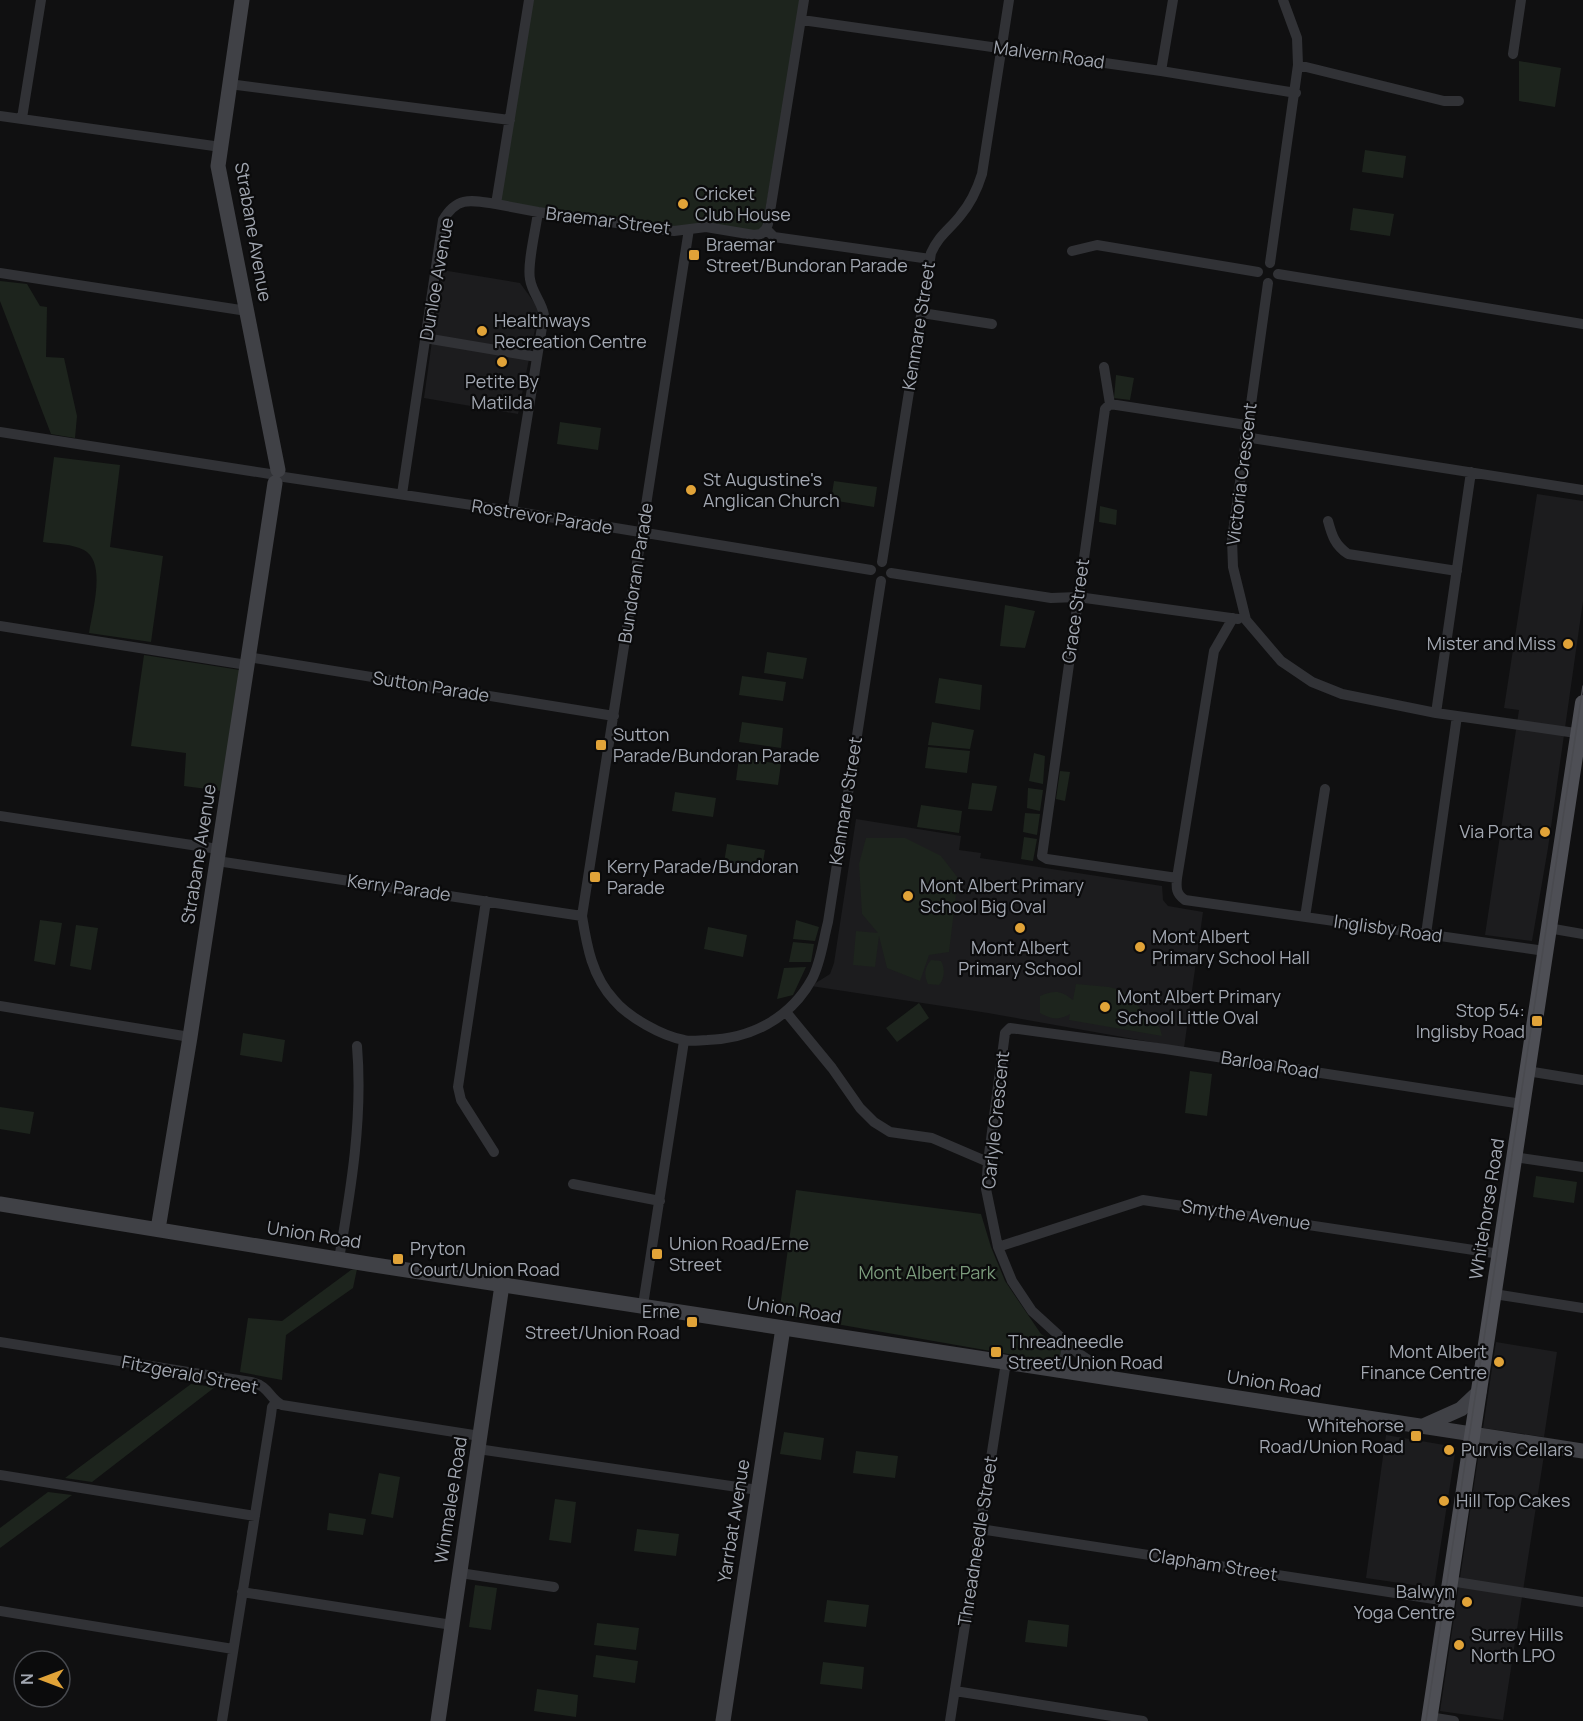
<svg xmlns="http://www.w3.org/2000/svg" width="1583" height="1721" font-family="Manrope,sans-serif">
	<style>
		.built { fill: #1c1c1e }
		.green { fill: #1d241d }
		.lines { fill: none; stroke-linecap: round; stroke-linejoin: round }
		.street { stroke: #313236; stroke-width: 10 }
		.secondary { stroke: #404146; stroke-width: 15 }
		.primary { stroke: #4e4f55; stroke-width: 16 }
		.tram { stroke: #494a4f; stroke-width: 1.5 }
		.poi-dot { fill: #e1a338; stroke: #0b0b0c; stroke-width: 2 }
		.labels { text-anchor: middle; stroke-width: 4.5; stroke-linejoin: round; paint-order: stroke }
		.street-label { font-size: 18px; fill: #a2a7b1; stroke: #0b0b0c }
		.poi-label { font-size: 18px; fill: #a2a7b1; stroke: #0b0b0c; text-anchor: start }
		.park-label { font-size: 18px; fill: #7b9b7c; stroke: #0b0b0c }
	</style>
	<rect width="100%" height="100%" fill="#101011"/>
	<!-- built -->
	<path class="built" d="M442,270L520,283L539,309L518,414L424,398Z
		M1537,494L1583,501V601L1548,848L1532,941L1485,935L1519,710L1504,708Z
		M856,819L961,836L959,850L981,853L980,858L1162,886L1163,900L1168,906L1203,912L1184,1048L988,1013L811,986L830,974L834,963Z
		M1496,1342L1557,1352L1544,1437L1483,1428Z
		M1386,1435L1456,1447L1434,1588L1366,1578Z
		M1480,1445L1544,1455L1503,1720L1440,1711Z"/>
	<!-- green -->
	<path class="green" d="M529,0H803L761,234L689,229L496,204Z
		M1519,61L1561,68L1555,107L1519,101Z
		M1365,150L1406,156L1403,178L1362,172Z
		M1353,208L1394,214L1390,236L1350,230Z
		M0,281L27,284L40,306L47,307L46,357L64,358L77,416L75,438L51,434L0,301Z
		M1116,375L1134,378L1130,400L1114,398Z
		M560,422L601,428L598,450L557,444Z
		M54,457L120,465L110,547L163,556L151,642L89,633C92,612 107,562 84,550C72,544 56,544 43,542Z
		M834,481L877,487L874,507L831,500Z
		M1100,506L1117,510L1116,525L1099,522Z
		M1005,605L1035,611L1025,648L1000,646Z
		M767,652L807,658L803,679L764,673Z
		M144,655L240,670L222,791L184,786L186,753L131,746Z
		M742,676L786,682L783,701L739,695Z
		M939,678L982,685L980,710L935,703Z
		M742,722L783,728L781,748L739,742Z
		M932,722L974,730L970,749L928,745Z
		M928,747L970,751L967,773L925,768Z
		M1034,753L1045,756L1043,784L1029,781Z
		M739,758L781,764L778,785L736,780Z
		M1060,771L1070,772L1065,801L1056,799Z
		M972,783L997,786L992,811L968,809Z
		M1028,788L1043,790L1040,811L1027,808Z
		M675,792L716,798L713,817L672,811Z
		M921,805L962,811L959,833L917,827Z
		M1025,813L1040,814L1037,835L1023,832Z
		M1024,837L1037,839L1033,861L1021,859Z
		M866,838H905L941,856L958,878L949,952L929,955L920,981L887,968L879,936L875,967L853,965L856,931L878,933L862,914L859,864Z
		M727,844L765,850L762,868L724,863Z
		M40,920L62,923L55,965L34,961Z
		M796,920L819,927L815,941L793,939Z
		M76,925L98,928L91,970L70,966Z
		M708,927L747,935L743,957L704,949Z
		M793,942L814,944L811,962H789Z
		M931,960L941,961C945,968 945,979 939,985L928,984C924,975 924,968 931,960Z
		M806,967L793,995L777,999L784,968Z
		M1076,984L1109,987L1123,991L1160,1028L1162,1036L1069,1020L1070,1014C1058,1021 1051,1019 1040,1013V996C1054,990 1061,990 1073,1000Z
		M919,1003L929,1018L897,1042L886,1028Z
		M243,1033L285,1040L282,1062L240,1055Z
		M1190,1071L1212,1074L1207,1116L1185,1113Z
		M0,1107L34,1112L30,1134L0,1129Z
		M1536,1176L1577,1182L1574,1203L1533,1197Z
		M796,1190L981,1214L991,1247L1005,1281L1041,1334L1061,1347V1360L1048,1361L779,1314Z
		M357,1269L353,1288L286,1335L282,1380L240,1372L248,1318L282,1321L351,1270Z
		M191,1384L215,1387L92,1482L65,1478Z
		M784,1432L824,1438L821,1460L780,1454Z
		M856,1451L898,1456L895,1478L853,1473Z
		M379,1473L400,1477L393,1518L371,1514Z
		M48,1492L72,1495L0,1548V1528Z
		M555,1499L576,1502L571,1543L549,1540Z
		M329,1513L366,1519L363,1535L327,1530Z
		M637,1529L679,1534L676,1556L634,1551Z
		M475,1585L497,1588L491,1630L469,1627Z
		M827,1600L869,1605L866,1627L824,1622Z
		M1028,1620L1069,1625L1067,1647L1025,1642Z
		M597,1623L639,1628L636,1650L594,1645Z
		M596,1655L638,1661L635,1683L593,1677Z
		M823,1662L864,1667L862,1689L820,1684Z
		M537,1689L578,1695L576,1717L534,1711Z"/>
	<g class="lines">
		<!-- street -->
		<path class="street" d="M802,20L1161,71L1296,93
			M1513,54L1521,0
			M1298,65L1444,101H1459
			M1161,71L1173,0
			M229,84L510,120
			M0,116L221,147
			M22,118L41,0
			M496,204L538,212L674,231L706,227L754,235L761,234L766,229
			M689,229L582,916C587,947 592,976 614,1000C628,1017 662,1036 684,1040C691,1042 700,1040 707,1040C750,1039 790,1019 812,979C821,962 823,941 828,922L881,581
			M766,229L768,224L804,0
			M766,229L774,237L930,259
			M1072,251L1097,245L1258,272
			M1270,263L1298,65L1297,38L1283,0
			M0,273L247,311
			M1278,274L1583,324
			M1268,283L1232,539L1233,567L1246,620L1281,661L1312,682L1342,694L1436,713L1583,734
			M922,313L992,324
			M425,338L537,357
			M1104,367L1110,404L1105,409L1042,856L1047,859L1177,878
			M1110,404L1246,425
			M0,432L270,474
			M1245,437L1583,490
			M284,477L512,511L871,570
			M402,494L443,220C457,196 471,200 496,204L529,0
			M512,511L544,315C542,302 532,293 530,279C527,264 536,229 538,212
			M1328,521C1332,536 1335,545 1348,554L1457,571
			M882,562L931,253C939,235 949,230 960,216C971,203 977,190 982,174L1009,0
			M891,573L1051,598L1078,597L1238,619
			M1233,618L1214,651L1177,878C1176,888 1176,894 1185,900L1545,951
			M0,626L247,665
			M248,657L614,716
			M1436,713L1471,472
			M0,816L218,849
			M217,861L582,916
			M486,901L458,1087L461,1100L494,1152
			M1305,917L1325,789
			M1548,928L1583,934
			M1426,934L1457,716
			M0,1006L190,1037
			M786,1012L832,1068L860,1108L874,1122L890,1132L932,1138L988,1162
			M1527,1071L1583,1080
			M1514,1157L1583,1167
			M573,1184L660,1201
			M998,1247L1143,1200L1500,1254
			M339,1259C351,1189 363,1118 357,1046
			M1494,1294L1583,1308
			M643,1305L684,1041
			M0,1342L251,1382C270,1386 268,1398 282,1405L480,1436
			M1051,1369C1064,1363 1069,1355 1064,1342
			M1112,1376L1078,1353L1032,1311L1012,1281L998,1247L986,1189L988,1162L1005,1033L1010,1028L1165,1049L1522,1104
			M478,1449L758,1490
			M0,1475L255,1516
			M980,1529L1447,1601
			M460,1573L554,1587
			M1450,1581L1583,1602
			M242,1592L452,1625
			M0,1611L233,1649
			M955,1691L1143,1721
			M1429,1717L1454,1721
			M222,1721L271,1415L272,1407L276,1402
			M950,1721L1006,1362"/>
		<!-- secondary -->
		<path class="secondary" d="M242,0L218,166L278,470
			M0,1204L368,1264L1583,1451
			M158,1229L190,1037L275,483
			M1423,1426L1461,1409L1479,1392
			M438,1721L502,1285
			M723,1721L783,1328"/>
		<!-- primary -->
		<path class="primary" d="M1429,1721L1583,703"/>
		<!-- tram -->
		<path class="tram" d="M1426,1721L1583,686"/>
	</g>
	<!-- markers -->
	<g class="poi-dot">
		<circle cx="683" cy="204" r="6"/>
		<rect x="688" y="249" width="12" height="12" rx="3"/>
		<circle cx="482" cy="331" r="6"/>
		<circle cx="502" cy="362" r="6"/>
		<circle cx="691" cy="490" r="6"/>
		<circle cx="1568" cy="644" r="6"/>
		<rect x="595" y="739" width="12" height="12" rx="3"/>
		<circle cx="1545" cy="832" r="6"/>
		<rect x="589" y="871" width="12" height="12" rx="3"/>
		<circle cx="908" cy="896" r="6"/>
		<circle cx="1020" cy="928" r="6"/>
		<circle cx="1140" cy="947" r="6"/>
		<circle cx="1105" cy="1007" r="6"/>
		<rect x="1531" y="1015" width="12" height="12" rx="3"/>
		<rect x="651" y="1248" width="12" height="12" rx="3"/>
		<rect x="392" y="1253" width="12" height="12" rx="3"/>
		<rect x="686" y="1316" width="12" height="12" rx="3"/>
		<rect x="990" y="1346" width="12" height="12" rx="3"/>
		<circle cx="1499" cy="1362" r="6"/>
		<rect x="1410" y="1430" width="12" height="12" rx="3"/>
		<circle cx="1449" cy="1450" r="6"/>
		<circle cx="1444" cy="1501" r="6"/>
		<circle cx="1467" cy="1602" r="6"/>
		<circle cx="1459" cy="1645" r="6"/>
	</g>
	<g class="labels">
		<!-- street labels -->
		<g class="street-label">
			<text transform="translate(1049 55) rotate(8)" y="6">Malvern Road</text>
			<text transform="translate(608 221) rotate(7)" y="6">Braemar Street</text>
			<text transform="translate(253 232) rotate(80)" y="6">Strabane Avenue</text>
			<text transform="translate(437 279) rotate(-80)" y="6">Dunloe Avenue</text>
			<text transform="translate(919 326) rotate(-81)" y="6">Kenmare Street</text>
			<text transform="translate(1242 474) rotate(-83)" y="6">Victoria Crescent</text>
			<text transform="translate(542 517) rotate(9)" y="6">Rostrevor Parade</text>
			<text transform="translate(636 573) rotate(-81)" y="6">Bundoran Parade</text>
			<text transform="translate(1076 611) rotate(-82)" y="6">Grace Street</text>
			<text transform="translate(431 687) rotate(9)" y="6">Sutton Parade</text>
			<text transform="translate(846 801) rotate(-81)" y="6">Kenmare Street</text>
			<text transform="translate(199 854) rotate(-81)" y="6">Strabane Avenue</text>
			<text transform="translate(399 888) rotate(8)" y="6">Kerry Parade</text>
			<text transform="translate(1388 929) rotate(8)" y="6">Inglisby Road</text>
			<text transform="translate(1270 1065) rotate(9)" y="6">Barloa Road</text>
			<text transform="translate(996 1120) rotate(-84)" y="6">Carlyle Crescent</text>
			<text transform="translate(1487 1209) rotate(-81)" y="6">Whitehorse Road</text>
			<text transform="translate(1246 1215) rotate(8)" y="6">Smythe Avenue</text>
			<text transform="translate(314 1235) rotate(9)" y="6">Union Road</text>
			<text transform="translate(794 1310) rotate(9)" y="6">Union Road</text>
			<text transform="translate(190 1375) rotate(11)" y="6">Fitzgerald Street</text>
			<text transform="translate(1274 1384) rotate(9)" y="6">Union Road</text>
			<text transform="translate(451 1500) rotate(-81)" y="6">Winmalee Road</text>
			<text transform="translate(734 1521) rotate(-81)" y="6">Yarrbat Avenue</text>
			<text transform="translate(978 1541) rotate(-81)" y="6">Threadneedle Street</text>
			<text transform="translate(1213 1565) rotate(9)" y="6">Clapham Street</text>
		</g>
		<!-- poi labels -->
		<g class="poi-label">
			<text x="695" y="200">Cricket<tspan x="695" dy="21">Club House</tspan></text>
			<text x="706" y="251">Braemar<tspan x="706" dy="21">Street/Bundoran Parade</tspan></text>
			<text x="494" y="327">Healthways<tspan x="494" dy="21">Recreation Centre</tspan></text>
			<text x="502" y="388" text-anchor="middle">Petite By<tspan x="502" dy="21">Matilda</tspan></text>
			<text x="703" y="486">St Augustine's<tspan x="703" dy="21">Anglican Church</tspan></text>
			<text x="1556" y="650" text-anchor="end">Mister and Miss</text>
			<text x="613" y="741">Sutton<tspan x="613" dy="21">Parade/Bundoran Parade</tspan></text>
			<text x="1533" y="838" text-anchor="end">Via Porta</text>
			<text x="607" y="873">Kerry Parade/Bundoran<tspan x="607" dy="21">Parade</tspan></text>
			<text x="920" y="892">Mont Albert Primary<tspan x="920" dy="21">School Big Oval</tspan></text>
			<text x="1152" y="943">Mont Albert<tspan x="1152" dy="21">Primary School Hall</tspan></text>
			<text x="1020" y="954" text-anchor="middle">Mont Albert<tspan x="1020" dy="21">Primary School</tspan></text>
			<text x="1117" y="1003">Mont Albert Primary<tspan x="1117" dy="21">School Little Oval</tspan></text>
			<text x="1525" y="1017" text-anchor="end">Stop 54:<tspan x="1525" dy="21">Inglisby Road</tspan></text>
			<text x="669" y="1250">Union Road/Erne<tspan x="669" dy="21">Street</tspan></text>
			<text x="410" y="1255">Pryton<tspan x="410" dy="21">Court/Union Road</tspan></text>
			<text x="680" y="1318" text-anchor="end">Erne<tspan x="680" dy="21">Street/Union Road</tspan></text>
			<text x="1008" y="1348">Threadneedle<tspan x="1008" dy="21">Street/Union Road</tspan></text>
			<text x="1487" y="1358" text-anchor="end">Mont Albert<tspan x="1487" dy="21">Finance Centre</tspan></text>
			<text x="1404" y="1432" text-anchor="end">Whitehorse<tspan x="1404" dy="21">Road/Union Road</tspan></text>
			<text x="1461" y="1456">Purvis Cellars</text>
			<text x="1456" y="1507">Hill Top Cakes</text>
			<text x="1455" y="1598" text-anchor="end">Balwyn<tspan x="1455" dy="21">Yoga Centre</tspan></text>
			<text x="1471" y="1641">Surrey Hills<tspan x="1471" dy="21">North LPO</tspan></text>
		</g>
		<!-- park labels -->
		<g class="park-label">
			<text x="927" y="1279">Mont Albert Park</text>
		</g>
	</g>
	<!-- north arrow -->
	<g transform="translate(42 1679) rotate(270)"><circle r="28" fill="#0b0b0c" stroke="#47494e" stroke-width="1.5"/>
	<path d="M0-4.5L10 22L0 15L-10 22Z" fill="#e1a338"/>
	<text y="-9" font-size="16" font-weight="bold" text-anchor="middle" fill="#a2a7b1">N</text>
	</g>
</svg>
